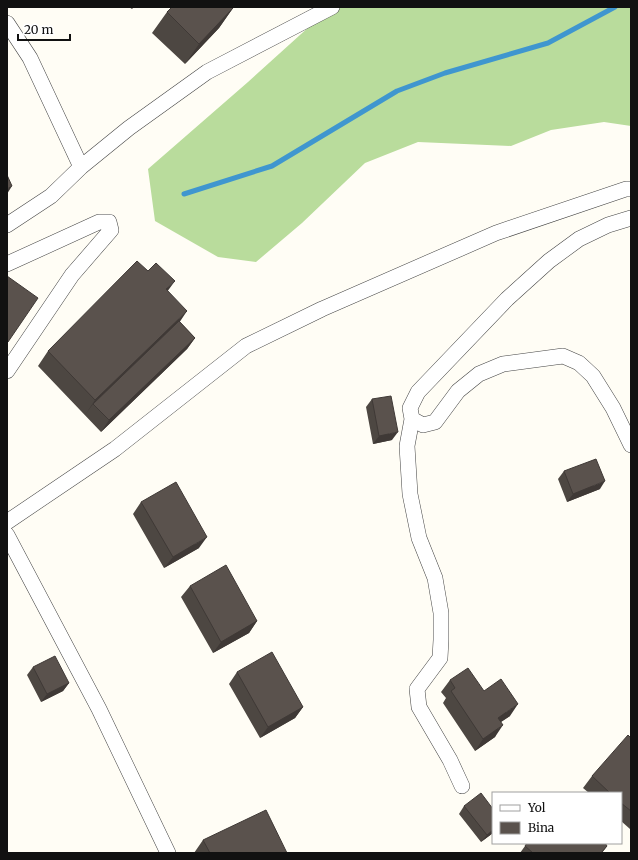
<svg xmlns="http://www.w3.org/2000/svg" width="638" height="860" font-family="Merriweather,serif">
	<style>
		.forest { fill: #b9dc9c }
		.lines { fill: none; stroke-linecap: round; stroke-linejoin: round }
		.stream { stroke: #3f96cf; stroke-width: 5 }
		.minor-casing { stroke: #444; stroke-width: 16 }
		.minor { stroke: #fff; stroke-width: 15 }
		.wall { fill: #4d4742 }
		.shaded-wall { fill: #3f3936 }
		.building { fill: #5a524d; stroke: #3f3936 }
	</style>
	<rect width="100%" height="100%" fill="#fffdf5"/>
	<!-- forest -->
	<path class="forest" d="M331,7H631V126L604,122L551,130L511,146L418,142L365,163L302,223L256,262L218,257L155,221L148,169L248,82Z"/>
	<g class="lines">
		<!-- stream -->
		<path class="stream" d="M184,194L272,166L397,91L445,73L548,43L615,7"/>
		<defs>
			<path id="minor" d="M7,23L30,58L81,167
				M631,218L608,225L579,239L549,261L507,299L418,392L410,408L412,419L423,425L435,422L458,391L479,374L503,364L563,356L579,363L593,376L613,408L631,445
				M7,225L51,196L81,167L129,128L207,72L332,7
				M7,264L99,222H109L111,230L72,275L7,371
				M412,419L407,446L410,494L419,538L435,578L441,613V640L440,658L417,689L419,707L450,760L462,786
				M7,522L115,449L246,346L322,309L496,233L626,189H631
				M7,535L99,709L168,853"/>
		</defs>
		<!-- minor casing -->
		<use href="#minor" class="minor-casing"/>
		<!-- minor -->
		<use href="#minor" class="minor"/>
	</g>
	<!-- wall -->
	<path class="wall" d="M129,7H134L132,9Z
		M233,8L219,28L185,64L152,33L167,12Z
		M167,291L180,322L195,338L187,349L101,432L38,366L48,351Z
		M372,399L392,440L373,444L366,407Z
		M564,471L600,489L567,502L558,479Z
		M141,502L199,548L164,568L133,514Z
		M190,586L257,621L249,633L213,653L181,597Z
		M33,667L69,683L63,691L41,702L27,675Z
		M237,672L303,707L295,718L260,738L229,684Z
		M450,680L484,691L510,716L501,722L495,737L475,751L443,703L446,698L441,692Z
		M631,738V827L630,829L621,821V793H589L583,788L592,776Z
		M464,806L493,809V833L481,842L459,814Z
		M203,840L287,853H194Z
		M525,846H607L602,853H520Z"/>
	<!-- shaded-wall -->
	<path class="shaded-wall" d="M233,8L219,28L185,64L199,44Z
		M12,186L7,194V189Z
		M175,281L164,296L166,289Z
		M187,311L177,326L93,404L85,415L95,400Z
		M195,338L187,349L101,432L109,420Z
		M398,432L392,440L373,444L379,436Z
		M605,481L600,489L567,502L573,494Z
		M207,537L199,548L164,568L173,557Z
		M257,621L249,633L213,653L221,642Z
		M69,683L63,691L41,702L47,694Z
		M518,704L510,716L490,729L498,718Z
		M303,707L295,718L260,738L268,727Z
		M503,725L495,737L475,751L483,739Z
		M493,830V833L481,842L487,835Z"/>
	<!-- building -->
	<path class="building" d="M172,7H233V8L199,44L167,12Z
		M7,175L12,186L7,189Z
		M137,261L148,271L156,263L175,281L166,289L187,311L95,400L48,351Z
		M7,276L38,298L8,342L7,341Z
		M179,321L195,338L109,420L93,404Z
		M391,396L398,432L379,436L372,399Z
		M596,459L605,481L573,494L564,471Z
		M176,482L207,537L173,557L141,502Z
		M226,565L257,621L221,642L190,586Z
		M272,652L303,707L268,727L237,672Z
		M55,656L69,683L47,694L33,667Z
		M468,668L484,691L501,679L518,704L498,718L503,725L483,739L451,691L455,688L450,680Z
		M628,735L631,738V811L621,803V793H610L592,776Z
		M481,793L493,809V830L487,835L464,806Z
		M266,810L287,853H210L203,840Z
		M527,843H605L607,846L601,853H533L525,846Z"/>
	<!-- border -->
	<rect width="638" height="860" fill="none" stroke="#111111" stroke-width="16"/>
	<!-- legend -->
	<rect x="492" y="792" width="130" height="52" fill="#ffffff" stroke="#a0a0a0"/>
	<rect x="500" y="805" width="20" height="6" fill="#ffffff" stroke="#a0a0a0"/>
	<text x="528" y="812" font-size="12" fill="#111111">Yol</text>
	<rect x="500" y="822" width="20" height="12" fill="#5a524d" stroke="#a0a0a0"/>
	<text x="528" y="832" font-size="12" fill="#111111">Bina</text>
	<!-- scale -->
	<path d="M18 34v6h52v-6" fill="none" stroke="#111111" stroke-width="2"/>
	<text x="24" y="34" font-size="12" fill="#111111" stroke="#ffffff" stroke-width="3" paint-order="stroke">20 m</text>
</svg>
